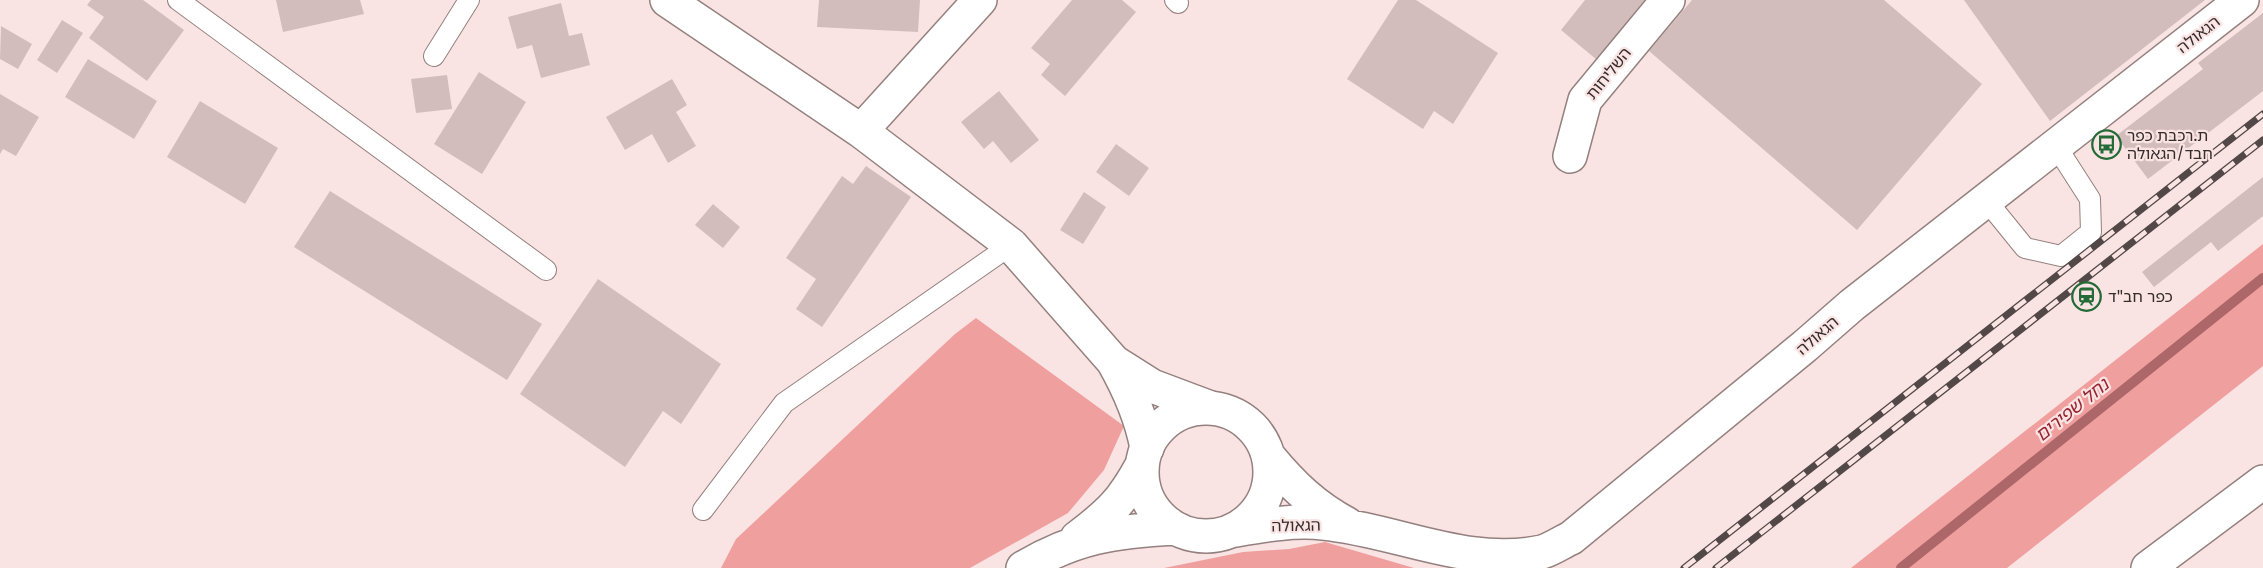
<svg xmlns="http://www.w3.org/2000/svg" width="2263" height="568" font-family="'Fira Sans','Noto Sans Hebrew',sans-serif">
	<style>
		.green { fill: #ef9f9e }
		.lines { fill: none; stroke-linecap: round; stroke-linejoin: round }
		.stream { stroke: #ad6768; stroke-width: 10 }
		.building { fill: #d3bdbc }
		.service-casing { stroke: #94807f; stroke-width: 22 }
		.minor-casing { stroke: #94807f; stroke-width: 36 }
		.secondary-casing { stroke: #94807f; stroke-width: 36 }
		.service { stroke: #fff; stroke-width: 20 }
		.minor { stroke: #fff; stroke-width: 33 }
		.secondary { stroke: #fff; stroke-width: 33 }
		.rail-casing { stroke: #534848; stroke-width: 7 }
		.rail { stroke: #fae4e3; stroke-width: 4.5; stroke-dasharray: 14; stroke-linecap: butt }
		.labels { text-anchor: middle; stroke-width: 4.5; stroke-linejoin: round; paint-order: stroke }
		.street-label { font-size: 16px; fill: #352c2c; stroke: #fae4e3 }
		.poi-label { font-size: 16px; fill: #352c2c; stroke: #fae4e3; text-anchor: start }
		.water-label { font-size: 18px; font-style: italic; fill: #962330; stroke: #fae4e3 }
	</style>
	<rect width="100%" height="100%" fill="#fae4e3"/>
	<!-- green -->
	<path class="green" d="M2263,244V366L2007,568H1851Z
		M976,318L1124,426L1104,470L1068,513L970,568H721L736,539L955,334Z
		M1325,542L1414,568H1164L1243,552L1289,549Z"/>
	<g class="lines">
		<!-- stream -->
		<path class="stream" d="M1901,568L2263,278"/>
	</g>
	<!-- building -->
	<path class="building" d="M91,0H143L184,30L147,81L89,38L104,17L87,5Z
		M276,0H360L364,14L283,32Z
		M819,0H920L918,32L817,27Z
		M1072,0H1122L1136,12L1065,96L1041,75L1050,64L1031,48Z
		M1398,0H1416L1498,53L1453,124L1434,111L1423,129L1347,79Z
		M1585,0H1645L1597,60L1561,30Z
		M1692,0H1884L1982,84L1857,230L1649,51Z
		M1964,0H2205L2050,121Z
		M561,3L569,36L582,33L590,65L541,78L532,45L517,49L508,17Z
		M2263,13V91L2148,179L2116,136L2203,69L2198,63Z
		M62,20L83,33L57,73L37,60Z
		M1,26L32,44L18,69L0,59Z
		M88,59L157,101L134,139L65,97Z
		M479,72L526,102L482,174L434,144Z
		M447,75L452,109L416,113L411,79Z
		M672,79L687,105L676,112L696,146L668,163L652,134L625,150L606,117Z
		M999,91L1039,140L1011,163L993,141L984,149L961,122Z
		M0,94L39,117L16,156L3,149L0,154Z
		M200,101L278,148L245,204L167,157Z
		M1116,144L1149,168L1129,196L1096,172Z
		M866,166L911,197L822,327L796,309L816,279L786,258L842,176L853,184Z
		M2263,177V216L2218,251L2211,242L2154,287L2142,272Z
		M330,191L542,324L507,380L294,247Z
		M1084,192L1106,207L1083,244L1060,230Z
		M713,204L740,227L723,248L695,225Z
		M598,279L721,364L681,424L663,411L625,467L520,394Z"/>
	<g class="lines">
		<defs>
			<path id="service" d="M178,0L546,270
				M1175,0L1178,3
				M434,56L469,0
				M1986,200L2025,248L2061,256L2091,232L2090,199L2056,146
				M703,510L784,403L1011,245"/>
			<path id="minor" d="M667,0L861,131L1011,245L1113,361C1129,389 1141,416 1147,448
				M861,131L980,0
				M1570,156L1585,100L1668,0
				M1114,362L1152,386L1208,407
				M2148,568L2263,482"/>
			<path id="secondary" d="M1142 472a64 64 0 1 1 128 0a64 64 0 1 1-128 0Z
				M1269,457C1292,485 1315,507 1347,524
				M1236,530C1265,525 1294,520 1323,523C1397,530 1467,568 1542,552C1552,549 1562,542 1571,538L1805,346L1852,305L2242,0
				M1077,538C1110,513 1122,502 1142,465
				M1023,568C1075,537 1115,531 1175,528"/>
		</defs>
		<!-- service casing -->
		<use href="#service" class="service-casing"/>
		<!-- minor casing -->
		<use href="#minor" class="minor-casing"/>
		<!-- secondary casing -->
		<use href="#secondary" class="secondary-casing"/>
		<!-- service -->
		<use href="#service" class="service"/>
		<!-- minor -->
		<use href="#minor" class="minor"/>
		<!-- secondary -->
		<use href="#secondary" class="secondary"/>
		<defs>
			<path id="rail" d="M1684,568L2263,114
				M1716,568L2263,140"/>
		</defs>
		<!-- rail casing -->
		<use href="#rail" class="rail-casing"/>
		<!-- rail -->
		<use href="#rail" class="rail"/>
	</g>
	<!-- icons -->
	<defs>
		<symbol id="bus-ring" viewBox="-11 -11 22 22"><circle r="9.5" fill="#fae4e3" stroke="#246b38" stroke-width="1.5"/><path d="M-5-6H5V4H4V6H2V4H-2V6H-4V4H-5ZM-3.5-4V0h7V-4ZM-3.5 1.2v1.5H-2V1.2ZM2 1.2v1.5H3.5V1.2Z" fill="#246b38"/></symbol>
		<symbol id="station-ring" viewBox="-11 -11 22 22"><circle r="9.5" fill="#fae4e3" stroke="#246b38" stroke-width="1.5"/><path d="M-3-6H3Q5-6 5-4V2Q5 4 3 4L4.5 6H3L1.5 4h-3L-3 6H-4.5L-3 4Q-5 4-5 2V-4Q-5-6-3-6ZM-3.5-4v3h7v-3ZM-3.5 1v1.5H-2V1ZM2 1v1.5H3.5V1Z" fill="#246b38"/></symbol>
	</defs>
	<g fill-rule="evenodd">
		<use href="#bus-ring" x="2090" y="128" width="33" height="33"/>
		<use href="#station-ring" x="2070" y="280" width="33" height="33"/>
	</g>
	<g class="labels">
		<!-- street labels -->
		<g class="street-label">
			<text transform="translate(2198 34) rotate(-38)" y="6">הגאולה</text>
			<text transform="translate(1608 73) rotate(-51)" y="6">השליחות</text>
			<text transform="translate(1817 335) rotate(-41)" y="6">הגאולה</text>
			<text transform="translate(1296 525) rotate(-1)" y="6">הגאולה</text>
		</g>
		<!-- poi labels -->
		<g class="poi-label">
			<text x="2127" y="141">ת.רכבת כפר<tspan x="2127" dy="18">חבד/הגאולה</tspan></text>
			<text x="2108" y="302">כפר חב"ד</text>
		</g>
		<!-- water labels -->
		<g class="water-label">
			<text transform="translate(2072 410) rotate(-39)" y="6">נחל שפירים</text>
		</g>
	</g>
</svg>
